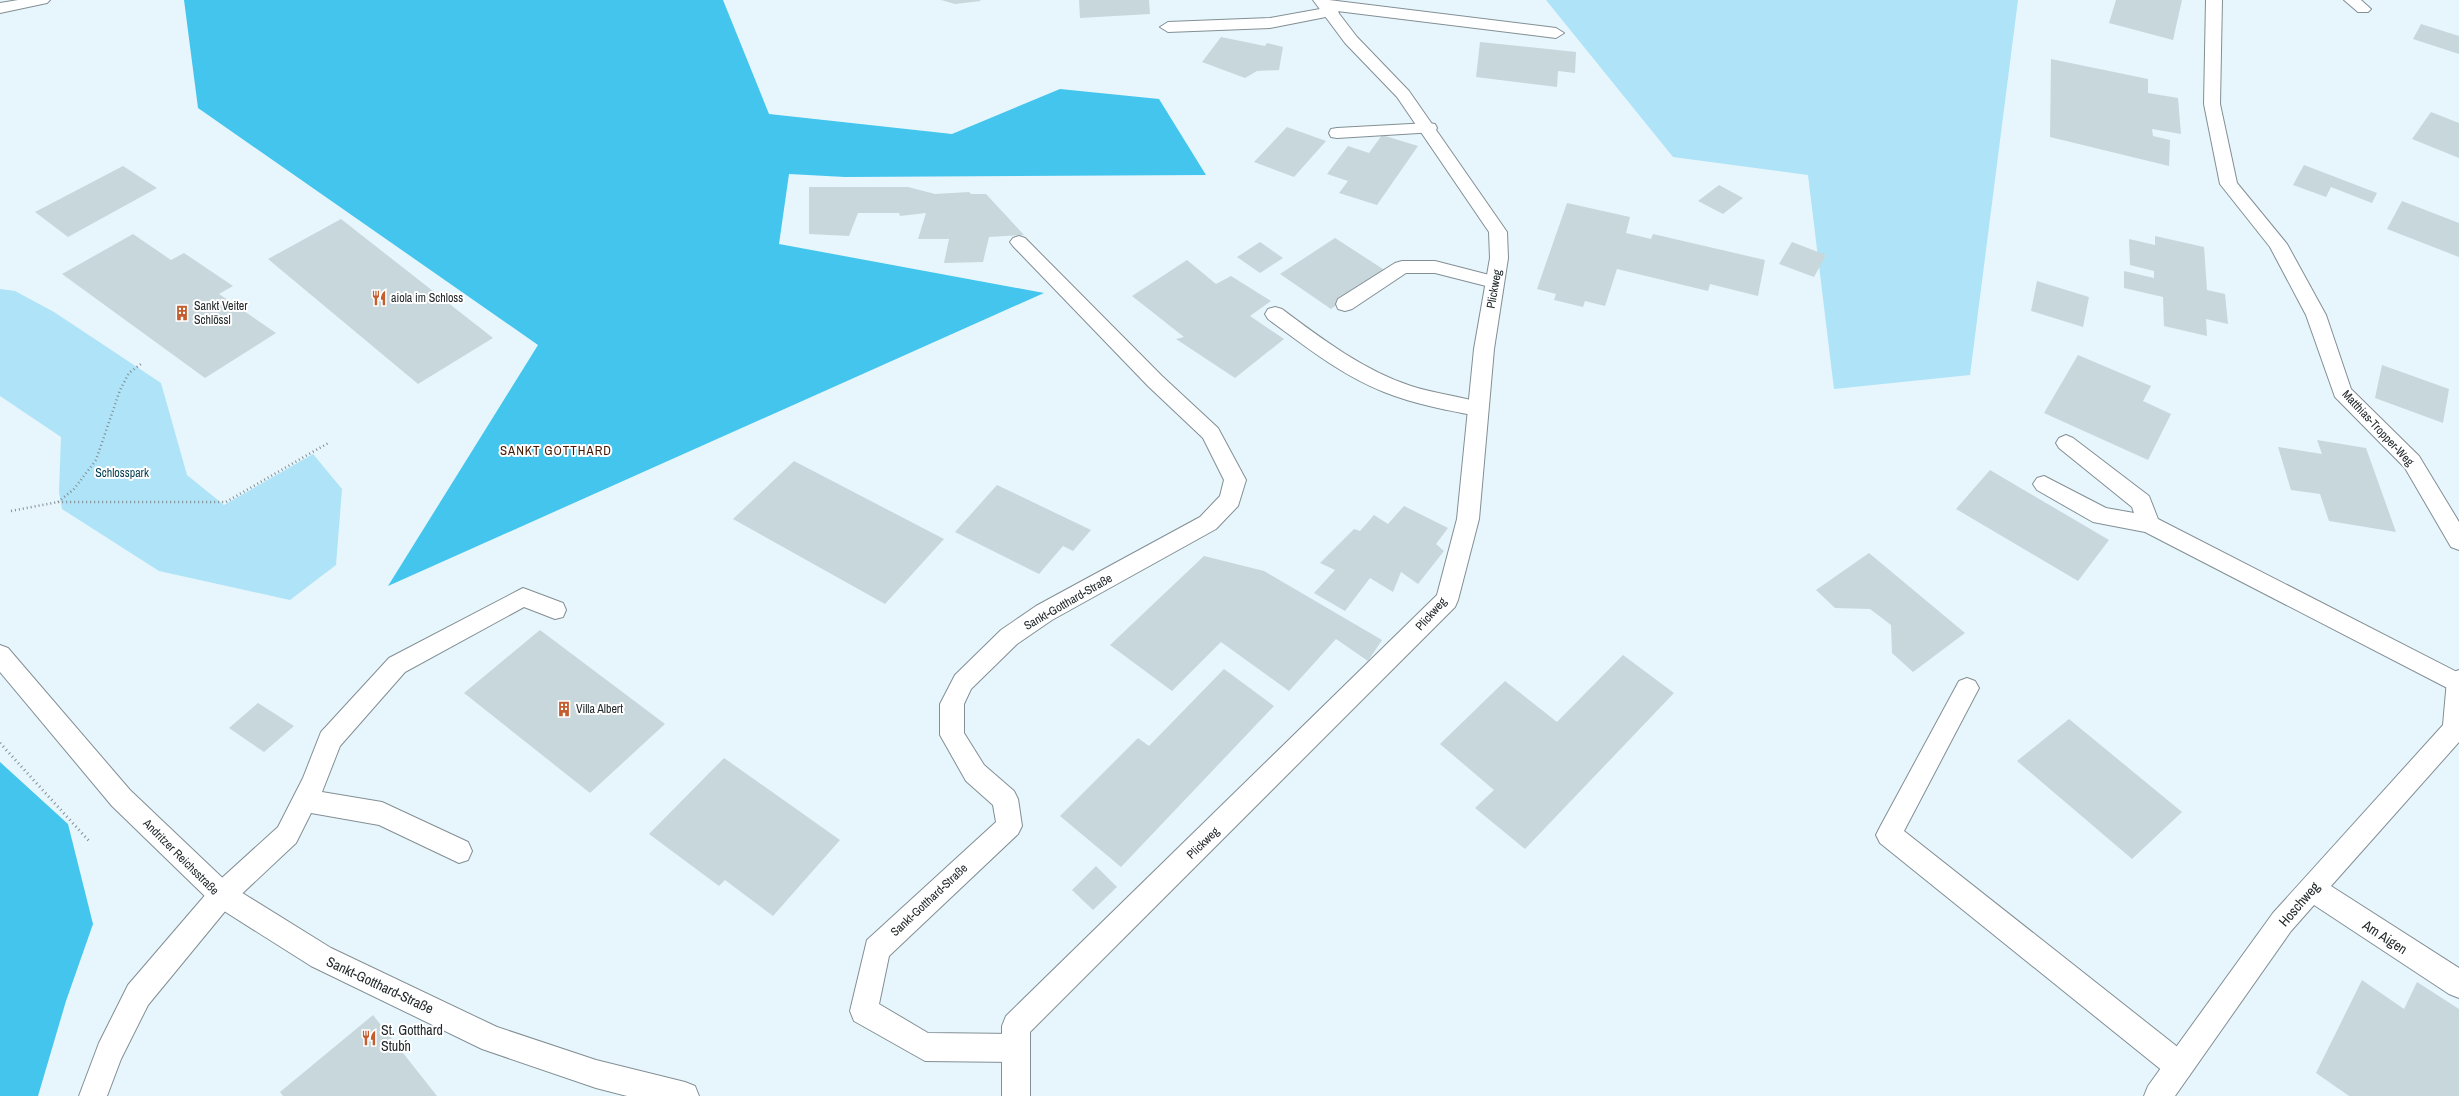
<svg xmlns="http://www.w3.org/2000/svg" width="2459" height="1096" font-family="'Archivo Narrow',sans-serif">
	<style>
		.green { fill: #aee3f8 }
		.forest { fill: #43c5ee }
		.building { fill: #c8d7dc }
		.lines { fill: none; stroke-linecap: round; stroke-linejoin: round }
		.service-casing { stroke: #828f95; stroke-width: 2 }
		.minor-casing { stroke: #828f95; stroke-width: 2 }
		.tertiary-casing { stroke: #828f95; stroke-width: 2 }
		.secondary-casing { stroke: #828f95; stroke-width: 2 }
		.path-far1 { stroke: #838e91; stroke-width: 2.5; stroke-dasharray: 1 3; stroke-linecap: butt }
		.path { stroke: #838e91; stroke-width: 3; stroke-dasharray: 1 3.5; stroke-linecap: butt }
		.service { fill: #fff; fill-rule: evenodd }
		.minor { fill: #fff; fill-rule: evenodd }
		.tertiary { fill: #fff; fill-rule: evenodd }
		.secondary { fill: #fff; fill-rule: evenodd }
		.labels { text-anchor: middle; stroke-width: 4; stroke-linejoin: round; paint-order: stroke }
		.street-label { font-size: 12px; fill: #23292b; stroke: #fff }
		.poi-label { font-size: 12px; fill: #23292b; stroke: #fff; text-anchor: start }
		.park-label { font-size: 12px; fill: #033e4f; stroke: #fff }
		.neighbourhood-label { font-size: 13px; letter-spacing: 1px; fill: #481802; stroke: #fff }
		.near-street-label { font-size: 14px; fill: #23292b; stroke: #fff }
		.near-poi-label { font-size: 14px; fill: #23292b; stroke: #fff; text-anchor: start }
	</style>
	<rect width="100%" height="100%" fill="#e7f6fc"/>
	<!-- green -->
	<path class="green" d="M1546,0H2018L1970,375L1834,389L1808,175L1673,157Z
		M0,289L15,291L54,312L161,383L187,475L224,505L313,454L342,489L336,565L290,600L159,571L62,509L59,492L61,437L0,396Z"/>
	<!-- forest -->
	<path class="forest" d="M184,0H723L769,114L952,134L1060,89L1159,99L1206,175L845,177L789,174L779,244L1044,293L388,586L538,345L198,108Z
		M0,762L68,824L93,924L66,1001L38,1096H0Z"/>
	<!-- building -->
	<path class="building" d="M941,0H980L981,1L955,4Z
		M1079,0H1149L1150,14L1080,18Z
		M2116,0H2182L2173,40L2109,23Z
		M2421,24L2459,36V54L2413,39Z
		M1221,37L1265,46L1267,43L1283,47L1279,70L1257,71L1245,78L1202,62Z
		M1480,42L1576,52L1575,73L1558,71L1557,87L1476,77Z
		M2051,59L2148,79V93L2178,98L2181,134L2152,129L2153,136L2170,140L2169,166L2050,137Z
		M2431,112L2459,123V158L2412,139Z
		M1287,127L1326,141L1294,177L1254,162Z
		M1382,135L1418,146L1377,205L1339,193L1348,181L1327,174L1348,146L1369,153Z
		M2304,165L2377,193L2372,203L2331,187L2326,197L2293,185Z
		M123,166L157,188L68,237L35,212Z
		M1719,185L1743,198L1723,214L1698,201Z
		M809,187H908L935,194L969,192L971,194H986L1024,235L989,237L983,262L944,263L949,239H918L926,213L900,216L899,213H858L849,236L809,234Z
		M2402,201L2459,223V257L2387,229Z
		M1567,203L1630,217L1626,233L1651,239L1653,234L1765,260L1758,296L1710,284L1708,291L1617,269L1605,306L1585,301L1583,307L1554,300L1556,294L1537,289Z
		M341,219L493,338L418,384L268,259Z
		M133,234L171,260L184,253L233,286L219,294L276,333L205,378L62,274Z
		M2155,236L2204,247L2207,290L2225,294L2228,324L2206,319L2207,336L2164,326L2163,297L2124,288V271L2154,278V271L2130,265L2129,239L2155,245Z
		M1335,238L1386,271L1331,309L1280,274Z
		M1260,242L1283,258L1260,273L1237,257Z
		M1792,242L1826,255L1814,277L1779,264Z
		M1187,260L1216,284L1231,276L1271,301L1250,316L1284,339L1235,378L1176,339L1184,337L1132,296Z
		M2037,281L2089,297L2083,327L2031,311Z
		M2078,355L2151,386L2143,401L2171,414L2148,460L2044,413Z
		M2382,365L2449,389L2443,423L2375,398Z
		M2317,440L2366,448L2396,532L2329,521L2320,494L2291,490L2278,447L2322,454Z
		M794,461L944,539L885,604L733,519Z
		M1990,470L2109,540L2078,581L1956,509Z
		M997,485L1091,530L1073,551L1063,546L1039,574L955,532Z
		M1404,506L1448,528L1436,544L1444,551L1418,584L1401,572L1393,592L1370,578L1345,611L1314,593L1335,570L1320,563L1354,529L1360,531L1374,515L1388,524Z
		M1869,553L1965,633L1913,672L1892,653L1891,625L1870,609L1835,608L1816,590Z
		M1204,556L1264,571L1382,640L1368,661L1336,639L1289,691L1221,642L1172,691L1110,645Z
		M540,630L665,724L590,793L464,693Z
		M1623,655L1674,693L1525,849L1475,808L1494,790L1440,744L1505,681L1557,722Z
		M1224,669L1274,706L1121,867L1060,816L1138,738L1149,746Z
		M258,703L294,726L264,752L229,728Z
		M2069,719L2182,812L2132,859L2017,761Z
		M724,758L840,840L773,916L725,880L719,886L649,834Z
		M1096,866L1117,887L1093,910L1072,890Z
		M2362,980L2404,1009L2417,982L2459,1009V1096H2349L2316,1073Z
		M373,1015L437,1096H283L280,1092Z"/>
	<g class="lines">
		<defs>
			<path id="service" d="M18,0H50L47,3L0,13V3Z
				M1331,7L1336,9L1339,12L1336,15L1270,28L1168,32L1160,27L1168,22L1270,18Z
				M1429,123L1435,124L1437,128L1435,132L1337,138L1331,137L1329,133L1331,129L1337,128Z
				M1019,236L1025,238L1162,376L1218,428L1246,480L1238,506L1216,529L1052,620L1017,644L971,689L964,704V733L984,765L1014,791L1018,799L1022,826L1018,834L889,956L879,1004L928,1033L1016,1034L1026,1038L1030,1048L1026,1058L1016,1062L925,1061L854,1021L850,1011L867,940L996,822L993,805L966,781L940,735V704L955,675L1001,630L1036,606L1200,517L1220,496L1224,480L1203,438L1148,386L1013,246L1010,242L1013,238Z
				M1402,261H1435L1501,278L1503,282L1501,286L1494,288L1435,273H1406L1352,309L1345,311L1338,309L1336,304L1338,299L1395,263Z
				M1275,307L1282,309C1322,339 1363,370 1411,386C1435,394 1461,396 1485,404L1488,409L1485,414L1478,416C1446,410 1414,404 1384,392C1341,375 1305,346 1268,319L1265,314L1268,309Z
				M2066,435L2073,438L2149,496L2158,519L2459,673V694L2145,532L2093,522L2037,490L2033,484L2037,478L2044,476L2106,508L2134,513L2132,507L2059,448L2056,443L2059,438Z
				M523,588L563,603L566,610L563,617L555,619L524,607L405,672L340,746L322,792L382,802L468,842L472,851L468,860L459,863L379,825L311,813L296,843L231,904L222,908L213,904L209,895L213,886L278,827L303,778L321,732L389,658Z
				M1967,678L1975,681L1979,688L1904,831L2189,1056L2193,1066L2189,1076L2179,1080L2169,1076L1880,843L1876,835L1880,827L1959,681Z"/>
			<path id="minor" d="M1313,0H1329L1556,28L1564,33L1556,38L1337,11L1357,37L1409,91L1507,232L1508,258L1494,349L1479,519L1458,600L1455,607L1030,1032V1096H1002V1026L1006,1016L1437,595L1457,519L1474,349L1490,258L1489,232L1397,97L1345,43Z
				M2206,0H2222L2220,104L2237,183L2287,244L2326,315L2351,389L2419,456L2459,522V550L2451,547L2405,468L2335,397L2306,315L2270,247L2220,184L2204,104Z
				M2344,0H2361L2371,9L2368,12H2358Z
				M2459,670V742L2331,886L2459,968V998L2449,994L2314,905L2291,931L2175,1096H2144L2148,1086L2273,913L2443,725L2447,680L2451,673Z"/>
			<path id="tertiary" d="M222,882L231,886L235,895L231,904L148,1005L121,1059L107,1096H79L99,1043L128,985L213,886Z"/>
			<path id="secondary" d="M0,645L8,648L130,790L231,886L331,948L497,1027L596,1060L685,1082L695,1086L699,1096H627L596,1088L482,1049L311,966L213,904L112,806L0,672Z"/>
		</defs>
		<!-- service casing -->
		<use href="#service" class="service-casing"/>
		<!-- minor casing -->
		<use href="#minor" class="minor-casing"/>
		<!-- tertiary casing -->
		<use href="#tertiary" class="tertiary-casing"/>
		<!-- secondary casing -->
		<use href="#secondary" class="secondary-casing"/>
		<!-- path-far1 -->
		<path class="path-far1" d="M58,502L74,489L96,460L120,390L129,373L141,364
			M11,511L58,502H226L330,442"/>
		<!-- path -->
		<path class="path" d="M0,743L89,841"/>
		<!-- service -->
		<use href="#service" class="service"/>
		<!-- minor -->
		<use href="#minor" class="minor"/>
		<!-- tertiary -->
		<use href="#tertiary" class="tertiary"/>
		<!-- secondary -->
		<use href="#secondary" class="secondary"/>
	</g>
	<!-- icons -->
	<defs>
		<symbol id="restaurant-bare" viewBox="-9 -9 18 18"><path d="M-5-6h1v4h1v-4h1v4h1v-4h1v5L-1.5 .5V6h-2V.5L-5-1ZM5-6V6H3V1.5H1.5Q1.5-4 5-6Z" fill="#c45e2f" stroke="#fff" stroke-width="2.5" paint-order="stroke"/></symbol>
		<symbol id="building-bare" viewBox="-9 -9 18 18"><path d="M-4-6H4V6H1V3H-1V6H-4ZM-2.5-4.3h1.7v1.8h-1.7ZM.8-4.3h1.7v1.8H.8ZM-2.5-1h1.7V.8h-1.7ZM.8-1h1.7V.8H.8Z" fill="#c45e2f" stroke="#fff" stroke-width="2.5" paint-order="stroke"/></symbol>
	</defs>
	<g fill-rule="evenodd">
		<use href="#restaurant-bare" x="368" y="287" width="22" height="22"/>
		<use href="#building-bare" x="171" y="302" width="22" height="22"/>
		<use href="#building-bare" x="553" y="698" width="22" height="22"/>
		<use href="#restaurant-bare" x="358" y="1027" width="22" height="22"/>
	</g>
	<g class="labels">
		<!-- street labels -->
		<g class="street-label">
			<text transform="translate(1494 289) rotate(-80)" y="4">Plickweg</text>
			<text transform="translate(2378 428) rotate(47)" y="4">Matthias-Tropper-Weg</text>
			<text transform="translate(1068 602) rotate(-30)" y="4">Sankt-Gotthard-Straße</text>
			<text transform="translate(1431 614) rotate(-48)" y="4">Plickweg</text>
			<text transform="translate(1203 843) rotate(-44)" y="4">Plickweg</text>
			<text transform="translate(181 857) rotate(45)" y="4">Andritzer Reichsstraße</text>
			<text transform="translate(929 900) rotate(-43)" y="4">Sankt-Gotthard-Straße</text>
		</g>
		<!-- poi labels -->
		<g class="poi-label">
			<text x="391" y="302">aiola im Schloss</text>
			<text x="194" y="310">Sankt Veiter<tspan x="194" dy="14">Schlössl</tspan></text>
			<text x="576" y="713">Villa Albert</text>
		</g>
		<!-- park labels -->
		<g class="park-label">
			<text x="122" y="477">Schlosspark</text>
		</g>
		<!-- neighbourhood labels -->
		<g class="neighbourhood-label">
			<text x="556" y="455">SANKT GOTTHARD</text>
		</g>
		<!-- near-street labels -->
		<g class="near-street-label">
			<text transform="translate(2299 904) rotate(-49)" y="5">Hoschweg</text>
			<text transform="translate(2385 937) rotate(33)" y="5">Am Aigen</text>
			<text transform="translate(380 985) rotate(25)" y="5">Sankt-Gotthard-Straße</text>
		</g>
		<!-- near-poi labels -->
		<g class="near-poi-label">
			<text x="381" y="1035">St. Gotthard<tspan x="381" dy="16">Stub´n</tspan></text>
		</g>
	</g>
</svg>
